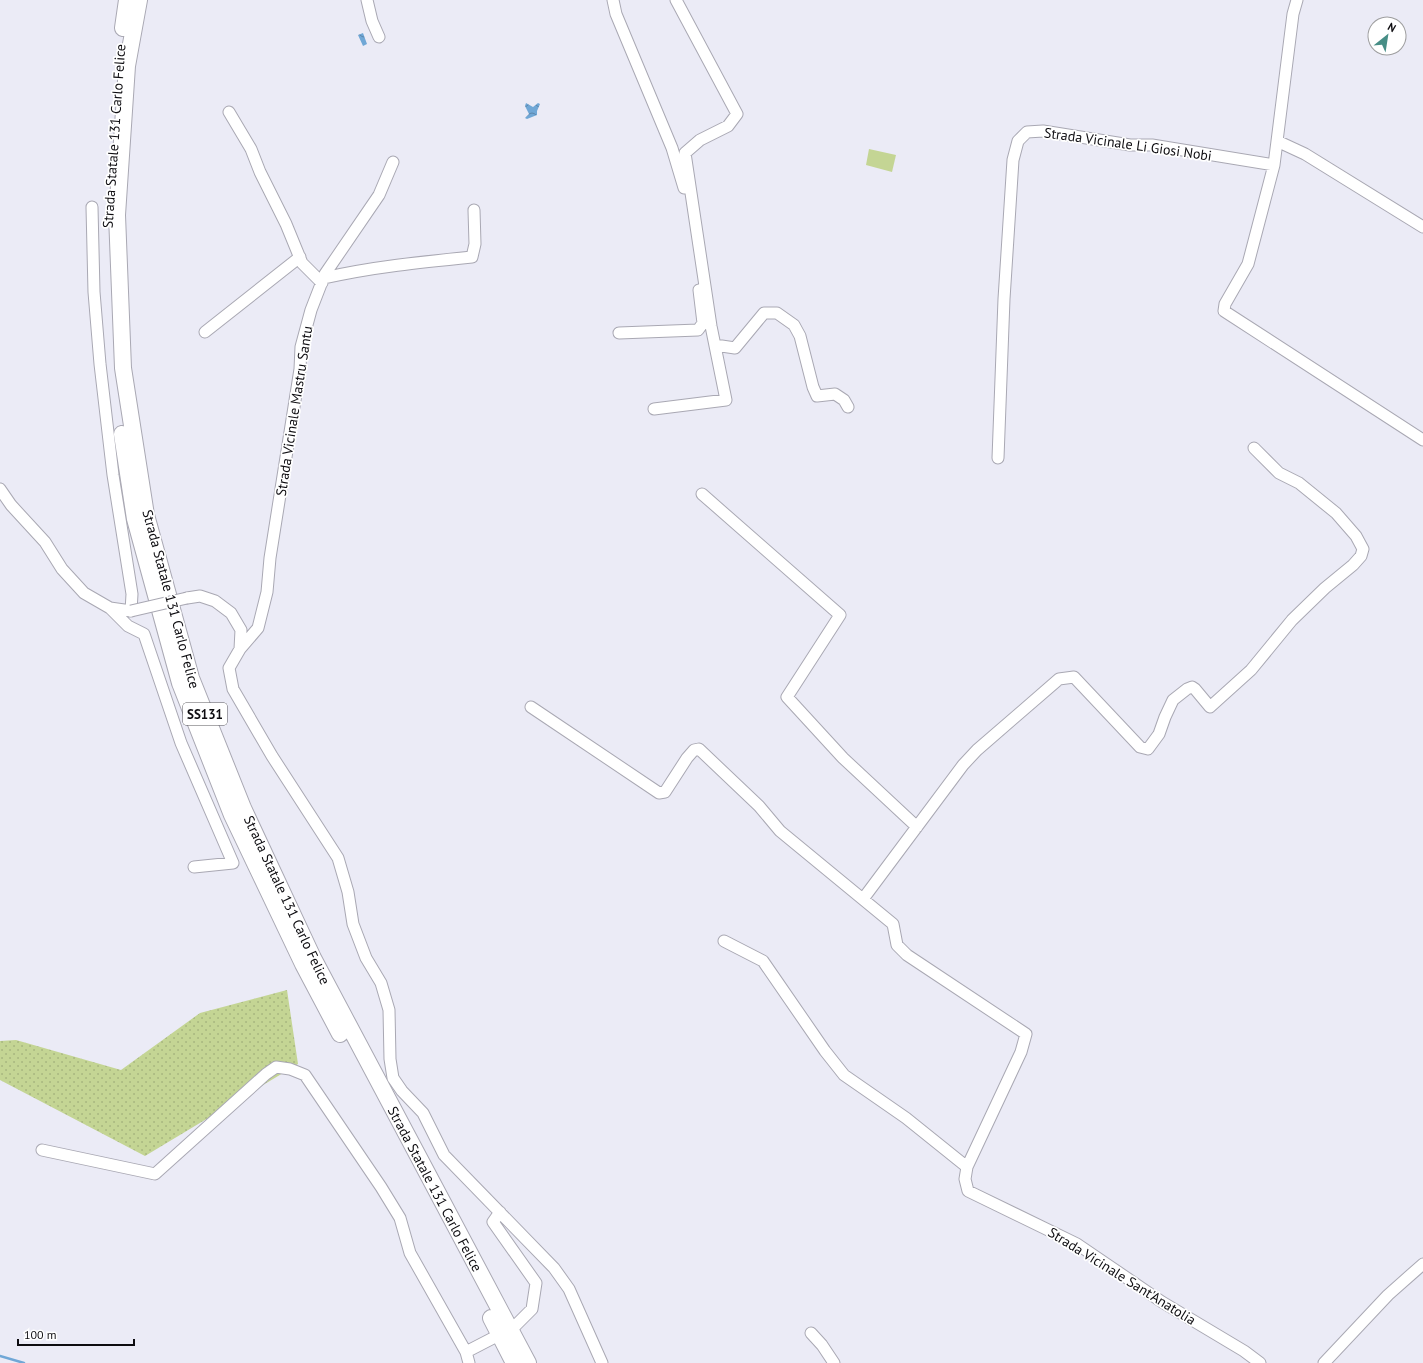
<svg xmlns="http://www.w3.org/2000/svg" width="1423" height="1363" font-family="'PT Sans',sans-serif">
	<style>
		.grass { fill: url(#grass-dots) }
		.pitch { fill: #c4d594 }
		.water { fill: url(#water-waves) }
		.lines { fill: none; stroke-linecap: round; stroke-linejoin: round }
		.stream { stroke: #70a7d6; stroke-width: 2.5 }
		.minor-casing { stroke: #a9a8b3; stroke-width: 13 }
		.highway-casing { stroke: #a9a8b3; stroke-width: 18 }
		.minor { stroke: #fff; stroke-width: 11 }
		.highway { stroke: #fff; stroke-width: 16 }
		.minor-bridge-casing { stroke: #a9a8b3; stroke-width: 13; stroke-linecap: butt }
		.minor-bridge { stroke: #fff; stroke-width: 11 }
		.labels { text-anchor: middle; stroke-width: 3.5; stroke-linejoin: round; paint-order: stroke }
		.shield { fill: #fff; stroke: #565558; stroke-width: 1 }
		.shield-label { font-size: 13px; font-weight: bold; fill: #0d0c10 }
		.street-label { font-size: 14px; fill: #0d0c10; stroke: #fff }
	</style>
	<defs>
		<pattern id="grass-dots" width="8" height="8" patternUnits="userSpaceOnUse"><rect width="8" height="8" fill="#c4d594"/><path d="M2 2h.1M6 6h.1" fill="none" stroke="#a7b67f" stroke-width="1.8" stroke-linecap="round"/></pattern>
		<pattern id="water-waves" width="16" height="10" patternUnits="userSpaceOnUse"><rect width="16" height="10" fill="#70a7d6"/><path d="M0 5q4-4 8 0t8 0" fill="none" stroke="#5a86ac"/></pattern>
	</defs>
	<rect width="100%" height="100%" fill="#ebebf6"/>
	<!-- grass -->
	<path class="grass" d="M287,990L298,1064L145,1156L0,1080V1041L16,1040L121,1070L200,1013Z"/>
	<!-- pitch -->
	<path class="pitch" d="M869,149L896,155L892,172L866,165Z"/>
	<!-- water -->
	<path class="water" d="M363,33L367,44L363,46L358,35Z
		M526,103L533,107L538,103L540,104L537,111V115L527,119L525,118L529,114L525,106Z"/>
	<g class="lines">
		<!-- stream -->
		<path class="stream" d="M0,1356L24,1363"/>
		<defs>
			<path id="minor" d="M367,0L372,21L379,37
				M613,0L616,14L672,148L684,188
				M229,112L251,149L260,172L286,224L302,263L322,283
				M1277,141L1305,154L1423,227
				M393,162L379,195L325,274L311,310L301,347L300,369L270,558L267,592L258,628L240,649L229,668L233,689L272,756L338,858L348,892L353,924L366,958L381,983L389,1010L390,1059L393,1078L402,1091L423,1113L444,1155L554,1268L569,1289L602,1363
				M1274,165L1248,264L1225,304L1224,311L1423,440
				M324,278C372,267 422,262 472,257L475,244L474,210
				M205,332L300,257
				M619,333L698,330L703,323L699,290
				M715,345L735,348L764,313H777L794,325L800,336L813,387L817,396L835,394L844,400L848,407
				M654,409L726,400L711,326L685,153L700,140L728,126L737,114L676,0
				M998,458L1004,299L1013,160L1018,141L1027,132L1043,131L1130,145H1152L1274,165L1293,14L1297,0
				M0,489L11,505L45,542L62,569L84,593L110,608L131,611L132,594L113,475L100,364L94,292L92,207
				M702,494L840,615L787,697L843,758L917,827
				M187,598L200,596L215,601L231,613L241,630L240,649
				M110,608L128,626L144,634L181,743L233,863L194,867
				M531,707L659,793L665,792L687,758L694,750L699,749L759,806L780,831L893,924L897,945L907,955L1026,1034L1021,1052L967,1167L965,1179L968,1191L1077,1244L1162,1302L1244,1351L1260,1363
				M863,899L963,765L977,750L1059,679L1074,677L1140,747L1148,749L1159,734L1165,717L1173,700L1187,689L1192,687L1195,689L1210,707L1251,670L1292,620L1325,588L1353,565L1361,556L1363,549L1356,536L1336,513L1299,483L1279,473L1254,448
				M724,941L763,961L825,1051L844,1075L906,1118L967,1167
				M42,1150L155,1174L266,1074L276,1067L290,1069L305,1075L381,1187L400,1218L410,1253L466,1352
				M500,1212L493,1222L536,1283L532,1309L514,1327
				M811,1333L822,1345L834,1363
				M469,1363L466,1352L495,1337
				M1324,1363L1388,1295L1423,1264"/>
			<path id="highway" d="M139,0L127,66L117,215L123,368L146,515L191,678L243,808L313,958L528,1363
				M123,28L127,0
				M122,434L135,519L180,683L232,815L303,964L340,1034
				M491,1318L514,1363"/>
		</defs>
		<!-- minor casing -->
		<use href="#minor" class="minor-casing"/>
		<!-- highway casing -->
		<use href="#highway" class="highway-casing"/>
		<!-- minor -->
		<use href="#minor" class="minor"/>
		<!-- highway -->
		<use href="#highway" class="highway"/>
		<defs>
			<path id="minor-bridge" d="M131,611L187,598"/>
		</defs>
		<!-- minor-bridge casing -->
		<use href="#minor-bridge" class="minor-bridge-casing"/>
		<!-- minor-bridge -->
		<use href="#minor-bridge" class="minor-bridge"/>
	</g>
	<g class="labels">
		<!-- shield labels -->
		<rect class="shield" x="183" y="703" width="44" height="22" rx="3"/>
		<g class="shield-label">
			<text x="205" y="719">SS131</text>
		</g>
		<!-- street labels -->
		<g class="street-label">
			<text transform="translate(114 136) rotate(-86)" y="5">Strada Statale 131 Carlo Felice</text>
			<text transform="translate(1128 144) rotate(8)" y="5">Strada Vicinale Li Giosi Nobi</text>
			<text transform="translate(294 411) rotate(-81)" y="5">Strada Vicinale Mastru Santu</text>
			<text transform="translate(171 599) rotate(75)" y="5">Strada Statale 131 Carlo Felice</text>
			<text transform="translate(287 900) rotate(65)" y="5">Strada Statale 131 Carlo Felice</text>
			<text transform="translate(435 1189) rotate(62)" y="5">Strada Statale 131 Carlo Felice</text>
			<text transform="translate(1122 1276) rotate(32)" y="5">Strada Vicinale Sant'Anatolia</text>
		</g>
	</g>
	<!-- north arrow -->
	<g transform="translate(1387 36) rotate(30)"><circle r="19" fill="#ffffff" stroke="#9e9e9f"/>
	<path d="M0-3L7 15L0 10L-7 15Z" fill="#478e86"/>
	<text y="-6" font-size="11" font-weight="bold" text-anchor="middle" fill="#0d0c10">N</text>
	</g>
	<!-- scale -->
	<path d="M18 1339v6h116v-6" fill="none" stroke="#0d0c10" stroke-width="2"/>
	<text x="24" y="1339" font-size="12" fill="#0d0c10" stroke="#ffffff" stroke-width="3" paint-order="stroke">100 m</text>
</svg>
